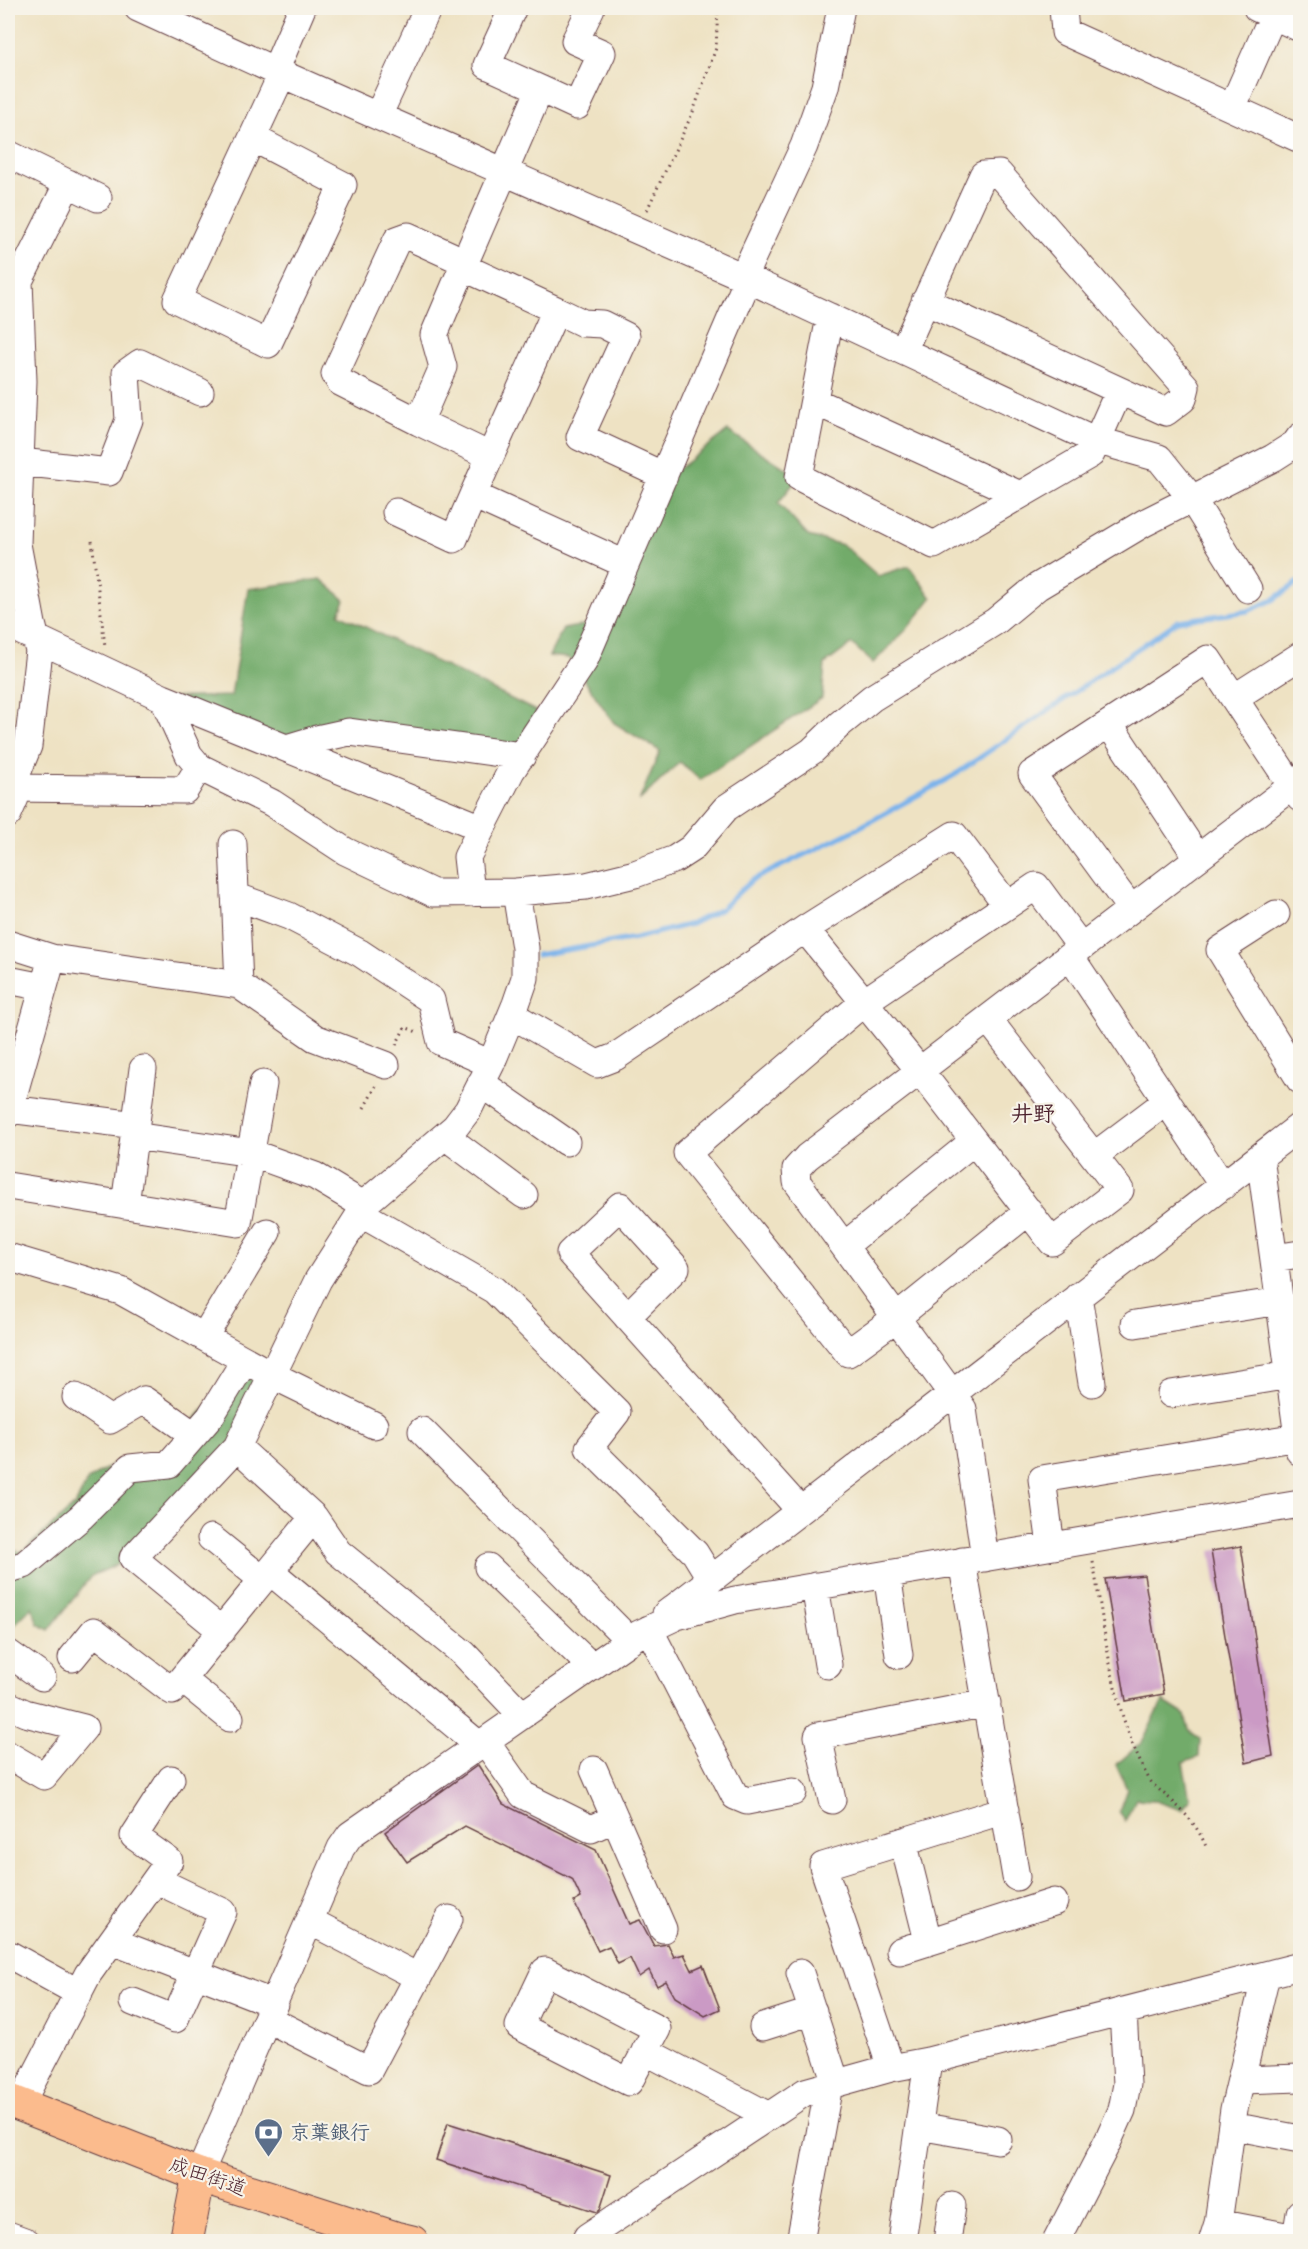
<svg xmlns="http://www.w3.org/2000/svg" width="1308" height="2249" font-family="Mynerve,'Klee One',sans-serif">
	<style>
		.forest { fill: #72ab6a; stroke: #5e654a; stroke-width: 1.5 }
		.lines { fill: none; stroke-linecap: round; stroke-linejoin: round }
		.stream { stroke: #7cb3eb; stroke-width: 5 }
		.building { fill: #cb9ac5 }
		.minor-casing { stroke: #633c42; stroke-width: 29 }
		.major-casing { stroke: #633c42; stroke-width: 35 }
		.highway-casing { stroke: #633c42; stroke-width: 35 }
		.path { stroke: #633c42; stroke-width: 3; stroke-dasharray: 1.5 4.5; stroke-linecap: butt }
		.minor { stroke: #fff; stroke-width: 27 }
		.major { stroke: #fbbb8d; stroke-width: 33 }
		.highway { stroke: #fbbb8d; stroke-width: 33 }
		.labels { text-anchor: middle; stroke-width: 4.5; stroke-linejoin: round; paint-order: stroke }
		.service-label { font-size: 20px; font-weight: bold; fill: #4e5e75; stroke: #f7f3e8; text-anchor: start }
		.street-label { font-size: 20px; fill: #4a1f2b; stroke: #f7f3e8 }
		.quarter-label { font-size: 22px; font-weight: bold; fill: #4a1f2b; stroke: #f7f3e8 }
	</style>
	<rect width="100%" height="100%" fill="#f7f3e8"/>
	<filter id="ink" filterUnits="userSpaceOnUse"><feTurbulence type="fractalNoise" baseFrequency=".0167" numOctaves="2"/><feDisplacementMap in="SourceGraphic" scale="12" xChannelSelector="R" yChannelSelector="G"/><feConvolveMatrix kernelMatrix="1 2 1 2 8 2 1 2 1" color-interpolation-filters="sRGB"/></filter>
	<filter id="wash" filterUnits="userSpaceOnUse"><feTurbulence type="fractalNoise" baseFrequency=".008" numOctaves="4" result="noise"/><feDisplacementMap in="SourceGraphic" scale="24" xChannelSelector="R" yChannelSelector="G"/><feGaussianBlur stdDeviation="1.35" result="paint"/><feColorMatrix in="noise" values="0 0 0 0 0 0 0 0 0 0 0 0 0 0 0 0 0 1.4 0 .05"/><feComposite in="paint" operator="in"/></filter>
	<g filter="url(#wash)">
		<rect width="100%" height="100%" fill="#eee2c3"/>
		<!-- forest -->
		<path class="forest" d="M728,431L799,477L778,503L808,536L843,545L878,576L909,566L932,598L907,629L873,663L852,644L825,664L822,698L700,780L680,762L639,801L660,751L614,723L569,658L549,656L563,629L601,622L661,482Z
			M321,579L345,600L339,614L548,717L522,756L349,732L287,748L163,698L231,696L248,589Z
			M245,1360L272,1375L237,1447L133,1558L91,1576L49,1630L38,1624L32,1607L8,1631V1558L11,1550L22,1552L75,1505L88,1480L118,1461L163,1457Z
			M1163,1701L1185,1715L1189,1730L1200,1739L1199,1757L1183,1763L1190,1799L1182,1810L1152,1800L1136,1799L1125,1821L1119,1811L1127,1789L1116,1765L1142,1742Z"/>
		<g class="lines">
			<!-- stream -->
			<path class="stream" d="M537,955L636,938L691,924L721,909L752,880L849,833L953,776L1178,621L1248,611L1273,600L1300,581"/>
		</g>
		<g id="blocks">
			<!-- building -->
			<path class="building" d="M1241,1546L1273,1756L1246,1763L1211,1551Z
				M1144,1575L1164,1694L1126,1701L1105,1579Z
				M478,1765L503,1804L596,1850L629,1924L640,1920L654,1946L668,1944L674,1957L684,1954L692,1970L703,1965L720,2009L705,2016L675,1997L666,1981L657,1986L649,1970L639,1977L630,1958L618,1964L609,1946L598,1951L574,1902L581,1898L572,1879L465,1826L407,1862L385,1832Z
				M448,2123L611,2175L600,2210L597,2212L436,2160Z"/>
		</g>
	</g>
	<g filter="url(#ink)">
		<use href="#blocks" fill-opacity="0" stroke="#633c42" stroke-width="1.5"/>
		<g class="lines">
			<defs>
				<path id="minor" d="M138,8L282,74L748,279L1092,439L1159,458L1192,499L1248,589
					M1063,8L1065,32L1300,139
					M1257,8L1300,28
					M275,71L302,8
					M540,89L577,106L602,53L575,41L591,8
					M1232,108L1273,15
					M378,116L428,8
					M253,138L343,185L268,344L177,300L282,74
					M8,154L98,198
					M465,262L540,89L487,65L513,8
					M8,275L19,281L23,381L17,544L32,624L39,651L28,746L11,788L15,798L8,814
					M743,277L804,146L825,87L841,8
					M19,281L68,183
					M830,317L799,477L934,545L1091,454L1119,391
					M903,351L983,175L999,174L1186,387L1183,399L1166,412L925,301
					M814,401L1020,495
					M419,422L340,382L335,374L397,240L408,236L465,262L463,267
					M490,456L419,422L443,367L434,335L463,267L556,310
					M21,462L109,472L129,420L126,373L140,363L200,392
					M473,495L556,310L583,323L602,324L626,336L580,437L664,476
					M396,512L454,539L473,495L625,564
					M8,625L163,698L482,828
					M163,698L189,755L199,767L272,803L345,851L433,893L516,892L586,886L635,874L675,859L692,848L726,808L812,751L840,724L872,698L996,621L1037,587L1144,523L1273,458L1295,444L1300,437
					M1234,698L1300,656
					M1109,724L1198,858
					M287,748L317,739L349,732L522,756
					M11,788L185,790L199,767
					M233,844L239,985
					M471,893L467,857L511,771L584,661L748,279
					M235,896L289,916L360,953L431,1000L441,1042L491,1064
					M1131,909L1032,774L1208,659L1300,798
					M1276,914L1220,950L1300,1080
					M805,929L920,1071L1052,1242L1120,1190L988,1019
					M8,944L52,958L239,985L315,1038L386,1065
					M1070,956L1223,1186
					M8,980L43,987
					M512,1015L597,1064L615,1057L805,929L954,835L1007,905
					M481,1083L566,1142
					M9,1109L136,1125
					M8,1114L52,958
					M134,1136L251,1153L315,1176L365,1206
					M445,1136L524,1195
					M1094,1156L1167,1101
					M1260,1157L1300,1452
					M8,1186L238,1223L263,1084
					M125,1205L143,1069
					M1029,1211L896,1318L848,1353L687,1153L864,1002L1036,886L1081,947
					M360,1213L494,1290L617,1412L589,1448L695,1553L711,1579
					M844,1246L974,1141
					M8,1257L121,1291L272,1375L374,1425
					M1274,1258L1300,1254
					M1078,1296L1092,1383
					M627,1317L676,1268L620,1206L570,1253L800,1510
					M1135,1324L1280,1301
					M204,1337L267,1232
					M1171,1394L1290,1375
					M76,1397L110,1420L144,1400L194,1435
					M422,1431L630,1641
					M314,1517L338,1552L464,1654L522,1715
					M211,1538L263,1580
					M1051,1546L1042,1479L1298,1437
					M985,1558L963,1409L797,1182L796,1169L807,1157L1300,780
					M962,1561L1016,1877
					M488,1567L592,1667
					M8,1569L24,1565L81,1517L130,1468L169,1464L210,1417L245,1360
					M270,1571L479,1745
					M887,1574L899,1655
					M815,1586L828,1665
					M666,1614L1300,1126
					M649,1629L735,1796L747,1801L793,1792
					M222,1631L133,1558L237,1447L318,1280L369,1200L455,1127L468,1110L491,1064L516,1004L525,978V948L516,892
					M8,1653L42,1677
					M72,1658L94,1631L172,1691L314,1517L237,1447
					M182,1679L230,1718
					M8,1705L25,1713L84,1728L44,1776L8,1755
					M485,1741L523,1795L591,1829L615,1818
					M594,1770L663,1929
					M832,1800L818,1736L987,1703
					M903,1841L928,1941
					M310,1921L418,1977
					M112,1941L275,2004
					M900,1951L1054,1902
					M10,1955L79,1993
					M545,1971L657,2029L629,2082L519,2026Z
					M800,1973L836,2083
					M133,2002L175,2019L223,1912L156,1880
					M268,2019L369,2070L449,1919
					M763,2027L813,2011
					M645,2051L769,2116
					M891,2068L823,1866L1005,1810
					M1241,2080L1300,2078
					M20,2105L88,1974L169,1861L134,1836L171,1779
					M919,2126L998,2140
					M1232,2126L1300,2139
					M199,2175L341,1848L350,1835L639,1634L677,1616L735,1600L1300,1504
					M1218,2223L1296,2238L1300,2213
					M8,2235L27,2242
					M585,2242L587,2237L805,2092L891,2068L928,2061L1300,1966
					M800,2242L829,2085
					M902,2242L928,2061
					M947,2242L952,2206
					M1056,2242L1108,2141L1122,2110L1127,2084L1123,2011
					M1212,2242L1218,2223L1234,2109L1266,1975"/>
				<path id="major" d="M186,2242L199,2175"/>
				<path id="highway" d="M8,2100L199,2175L395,2238L412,2242"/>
			</defs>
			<!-- minor casing -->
			<use href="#minor" class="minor-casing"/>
			<!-- major casing -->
			<use href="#major" class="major-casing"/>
			<!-- highway casing -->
			<use href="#highway" class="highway-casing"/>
			<!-- path -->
			<path class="path" d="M647,210L693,112L716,48L718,8
				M92,541L105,646
				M396,1045L405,1027L417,1032
				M364,1108L376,1086
				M1093,1562C1106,1636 1112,1713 1149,1779C1154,1786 1162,1792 1169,1798C1187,1815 1198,1826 1207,1849"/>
			<!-- minor -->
			<use href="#minor" class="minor"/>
			<!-- major -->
			<use href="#major" class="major"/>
			<!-- highway -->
			<use href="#highway" class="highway"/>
		</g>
	</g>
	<!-- icons -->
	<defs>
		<symbol id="bank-pin" viewBox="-11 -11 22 30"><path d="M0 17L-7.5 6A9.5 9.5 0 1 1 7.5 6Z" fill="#5c6f8a" stroke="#f7f3e8"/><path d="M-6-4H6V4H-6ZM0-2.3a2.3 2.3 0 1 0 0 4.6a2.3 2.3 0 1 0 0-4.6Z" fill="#fff"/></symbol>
	</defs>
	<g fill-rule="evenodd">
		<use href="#bank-pin" x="252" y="2116" width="33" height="45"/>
	</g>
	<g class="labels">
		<!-- service labels -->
		<g class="service-label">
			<text x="290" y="2139">京葉銀行</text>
		</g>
		<!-- street labels -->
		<g class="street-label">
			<text transform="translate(208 2176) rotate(19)" y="7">成田街道</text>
		</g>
		<!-- quarter labels -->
		<g class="quarter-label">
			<text x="1033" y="1121">井野</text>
		</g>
	</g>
	<!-- margin -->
	<rect width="1308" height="2249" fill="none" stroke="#f7f3e8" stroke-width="30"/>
</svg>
